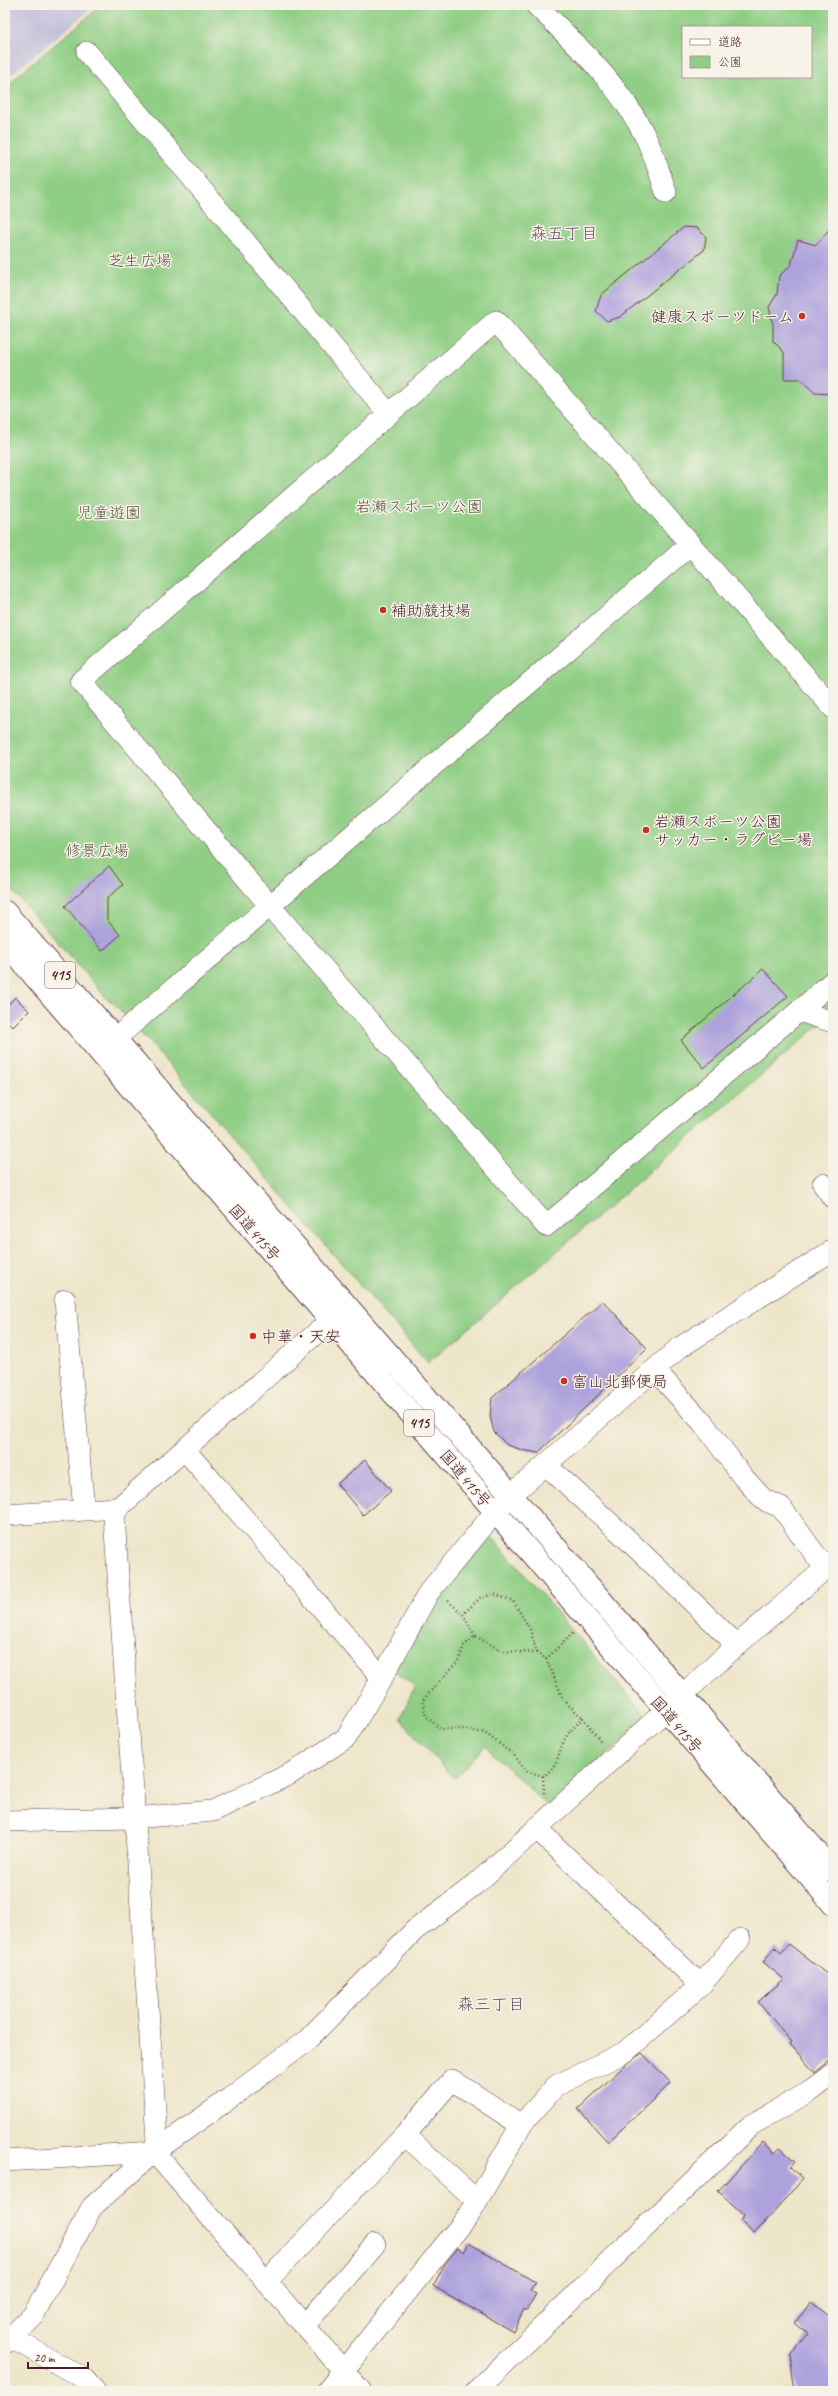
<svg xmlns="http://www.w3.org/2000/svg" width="838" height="2396" font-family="Caveat,'Klee One',sans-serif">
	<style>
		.industrial { fill: #c3c1db }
		.green { fill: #8fce84; stroke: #6c7658; fill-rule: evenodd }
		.building { fill: #ada2dc }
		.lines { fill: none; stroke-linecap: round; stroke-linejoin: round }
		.minor-casing { stroke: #633d43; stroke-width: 22 }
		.highway-casing { stroke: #633d43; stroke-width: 24 }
		.path { stroke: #633d43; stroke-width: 2.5; stroke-dasharray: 1 3; stroke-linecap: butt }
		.minor { stroke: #fff; stroke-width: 21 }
		.highway { stroke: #fff; stroke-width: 22 }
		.poi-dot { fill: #c8321e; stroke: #f7f3e8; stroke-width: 1.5 }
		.labels { text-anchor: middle; stroke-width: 3; stroke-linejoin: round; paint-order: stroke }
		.shield { fill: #f7f3e8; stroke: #7e5f64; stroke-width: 1 }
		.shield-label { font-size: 15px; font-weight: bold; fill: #4a1f2b }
		.park-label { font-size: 16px; fill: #5f5446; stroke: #f7f3e8 }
		.poi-label { font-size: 16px; fill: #4a1f2b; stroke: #f7f3e8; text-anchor: start }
		.street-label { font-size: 16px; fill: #4a1f2b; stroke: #f7f3e8 }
		.neighbourhood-label { font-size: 17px; fill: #6d4d69; stroke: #f7f3e8 }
	</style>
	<rect width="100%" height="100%" fill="#f7f3e8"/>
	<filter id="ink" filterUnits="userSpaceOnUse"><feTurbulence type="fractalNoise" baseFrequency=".025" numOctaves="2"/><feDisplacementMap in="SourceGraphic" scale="8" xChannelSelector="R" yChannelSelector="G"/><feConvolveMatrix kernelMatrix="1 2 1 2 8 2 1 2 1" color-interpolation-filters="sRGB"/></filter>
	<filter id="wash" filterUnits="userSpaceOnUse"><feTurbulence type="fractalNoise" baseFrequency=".012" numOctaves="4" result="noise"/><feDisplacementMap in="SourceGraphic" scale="16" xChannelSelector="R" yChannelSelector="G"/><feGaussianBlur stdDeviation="0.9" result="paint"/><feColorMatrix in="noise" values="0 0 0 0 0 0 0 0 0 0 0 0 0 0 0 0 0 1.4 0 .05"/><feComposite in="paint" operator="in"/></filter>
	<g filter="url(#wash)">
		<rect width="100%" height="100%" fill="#eee6ca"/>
		<!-- industrial -->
		<path class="industrial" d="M5,5H96L5,80Z"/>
		<!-- green -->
		<path class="green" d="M102,5H833V1022L825,1020L428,1363L156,1050L111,1000L109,1001L5,882V130L9,83ZM683,27H811V77H683Z
			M493,1538L645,1715L641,1724L548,1806L485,1746L454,1779L400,1719L415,1686L395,1672C417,1623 453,1581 487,1540Z"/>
		<g id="blocks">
			<!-- building -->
			<path class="building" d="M833,225V394L815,393L800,379H784V352L773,341V325L769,307L777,294L779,276L791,265L798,240L816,245Z
				M684,227L697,228L706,237L704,250L620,317L607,321L596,311L601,295Z
				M109,866L123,885L107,898V920L120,935L102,951L65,906Z
				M763,969L788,996L704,1068L681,1040Z
				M15,997L29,1011L13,1027L5,1019V1008Z
				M603,1301L647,1348L538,1453L522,1450L507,1445L494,1432L490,1416L492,1398Z
				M365,1460L391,1491L363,1515L337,1484Z
				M789,1944L833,1979V2058L815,2073L790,2044L792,2042L758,2002L784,1979L763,1962L775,1947L781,1953Z
				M642,2053L671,2083L608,2142L578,2109L624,2066Z
				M763,2142L775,2153L780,2148L795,2161L790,2167L803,2179L754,2233L740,2220L744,2215L718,2191Z
				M469,2243L535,2282L530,2291L536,2294L526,2311L524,2309L513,2332L433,2286L445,2264L458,2248L464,2252Z
				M811,2302L833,2319V2391H795L790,2357L808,2334L795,2323Z"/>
		</g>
	</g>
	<g filter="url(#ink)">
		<use href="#blocks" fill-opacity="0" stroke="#633d43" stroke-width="1"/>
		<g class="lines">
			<defs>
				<path id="minor" d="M536,5C576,44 621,86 646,138C654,155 660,174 666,192
					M87,52L388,413
					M833,708L496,321L81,681L269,905L546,1226L799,1011L833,1022
					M799,1011L833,981
					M116,1038L691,544
					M823,1184L833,1198
					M65,1300L84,1510
					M655,1370L703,1423L743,1477L764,1500L781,1507L825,1568
					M185,1450L382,1678
					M546,1465L625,1537L737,1645
					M5,1515L118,1508
					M5,1821L134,1818L213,1811L290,1774L346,1738L382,1678L429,1592L495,1512L511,1495L679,1348L833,1250
					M536,1828L701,1985
					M521,2125L556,2086L625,2052L701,1985L740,1939
					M405,2135L452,2080L521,2125L477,2201
					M154,2152L157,2139L114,1516L118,1508L331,1320
					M154,2152L361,2391
					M5,2161L154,2152
					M266,2282L405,2135L477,2201L469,2215L327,2391
					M304,2326L375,2244
					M10,2337L83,2378L95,2391
					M5,2343L34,2314L92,2207L154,2152L230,2098L307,2040L415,1930L477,1883L737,1645L833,1562
					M476,2391L751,2125L811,2091L833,2074"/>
				<path id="highway" d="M5,912L511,1495L833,1871
					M5,942L833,1904"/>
			</defs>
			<!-- minor casing -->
			<use href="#minor" class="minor-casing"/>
			<!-- highway casing -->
			<use href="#highway" class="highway-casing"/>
			<!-- path -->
			<path class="path" d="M448,1601L463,1614
				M475,1636L463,1614L480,1598L494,1594L513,1601L530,1629L537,1653
				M546,1659L573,1633
				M543,1776L526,1771L514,1755L485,1733L463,1729H440L426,1716L422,1701L459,1660L464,1646L475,1636L502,1651L537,1653L546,1659L564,1701L583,1718
				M544,1793L543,1776C559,1767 558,1751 566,1737C570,1730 578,1724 583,1718L602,1743"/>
			<!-- minor -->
			<use href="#minor" class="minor"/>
			<!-- highway -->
			<use href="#highway" class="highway"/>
		</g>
	</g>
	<!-- markers -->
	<g class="poi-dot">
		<circle cx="802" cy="316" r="4"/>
		<circle cx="383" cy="610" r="4"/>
		<circle cx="646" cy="830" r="4"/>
		<circle cx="253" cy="1336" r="4"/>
		<circle cx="564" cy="1381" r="4"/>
	</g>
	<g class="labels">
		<!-- shield labels -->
		<g class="shield">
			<rect x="45" y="962" width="30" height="26" rx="3"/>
			<rect x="404" y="1410" width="30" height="26" rx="3"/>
		</g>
		<g class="shield-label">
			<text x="60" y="980">415</text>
			<text x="419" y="1428">415</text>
		</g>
		<!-- park labels -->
		<g class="park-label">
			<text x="140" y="266">芝生広場</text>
			<text x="419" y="512">岩瀬スポーツ公園</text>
			<text x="109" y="518">児童遊園</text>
			<text x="97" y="856">修景広場</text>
		</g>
		<!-- poi labels -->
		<g class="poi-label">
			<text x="794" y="322" text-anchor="end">健康スポーツドーム</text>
			<text x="391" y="616">補助競技場</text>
			<text x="654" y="827">岩瀬スポーツ公園<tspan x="654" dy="18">サッカー・ラグビー場</tspan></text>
			<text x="261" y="1342">中華・天安</text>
			<text x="572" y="1387">富山北郵便局</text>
		</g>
		<!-- street labels -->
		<g class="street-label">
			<text transform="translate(255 1232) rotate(49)" y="6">国道415号</text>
			<text transform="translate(466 1478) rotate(50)" y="6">国道415号</text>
			<text transform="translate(677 1724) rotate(49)" y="6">国道415号</text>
		</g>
		<!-- neighbourhood labels -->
		<g class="neighbourhood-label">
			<text x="564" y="239">森五丁目</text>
			<text x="491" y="2010">森三丁目</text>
		</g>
	</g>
	<!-- margin -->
	<rect width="838" height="2396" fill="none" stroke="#f7f3e8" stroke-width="20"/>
	<!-- legend -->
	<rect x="682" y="26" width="130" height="52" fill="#f7f3e8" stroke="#b29e9c"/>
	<rect x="690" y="39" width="20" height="6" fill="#ffffff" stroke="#b29e9c"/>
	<text x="718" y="46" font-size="12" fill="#4a1f2b">道路</text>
	<rect x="690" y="56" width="20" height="12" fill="#8fce84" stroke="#b29e9c"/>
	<text x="718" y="66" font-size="12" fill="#4a1f2b">公園</text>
	<!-- scale -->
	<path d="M28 2362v6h60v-6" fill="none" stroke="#4a1f2b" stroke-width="2"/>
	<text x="34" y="2362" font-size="12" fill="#4a1f2b" stroke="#f7f3e8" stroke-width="3" paint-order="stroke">20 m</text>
</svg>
